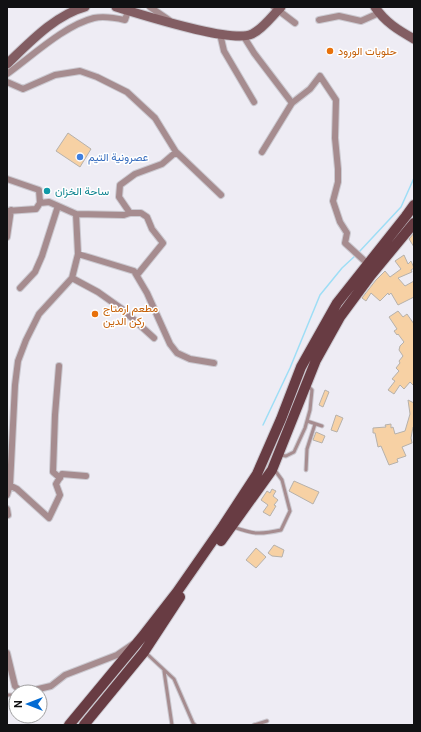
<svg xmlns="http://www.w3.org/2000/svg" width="421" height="732" font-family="Roboto,Vazirmatn,sans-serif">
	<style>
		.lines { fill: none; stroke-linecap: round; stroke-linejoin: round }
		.stream { stroke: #9edef6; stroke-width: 1.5 }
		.building { fill: #f7d1a4; stroke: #b6b1ab }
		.lane-casing { stroke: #cbc9d0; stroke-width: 5 }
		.street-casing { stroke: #cbc9d0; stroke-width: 8 }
		.secondary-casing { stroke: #cbc9d0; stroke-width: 11 }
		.primary-casing { stroke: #cbc9d0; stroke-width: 12 }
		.lane { stroke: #a68c8f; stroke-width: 3 }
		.street { stroke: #a68c8f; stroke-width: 6 }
		.secondary { stroke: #825d62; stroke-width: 9 }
		.primary { stroke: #683c43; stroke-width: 10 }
		.food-dot { fill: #e8710a; stroke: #fff; stroke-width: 1.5 }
		.shop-dot { fill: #3f7fe0; stroke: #fff; stroke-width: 1.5 }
		.culture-dot { fill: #0f9aa8; stroke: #fff; stroke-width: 1.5 }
		.labels { text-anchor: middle; stroke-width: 3; stroke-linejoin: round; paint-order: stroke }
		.food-label { font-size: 11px; fill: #c56008; stroke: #fff; text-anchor: start }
		.shop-label { font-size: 11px; fill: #366cbe; stroke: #fff; text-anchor: start }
		.culture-label { font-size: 11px; fill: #0d838f; stroke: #fff; text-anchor: start }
	</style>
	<rect width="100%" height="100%" fill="#eeecf4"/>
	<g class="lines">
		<!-- stream -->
		<path class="stream" d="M359,252L401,207L414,178
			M263,425L290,368L320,295L342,268L356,255"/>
	</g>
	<!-- building -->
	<path class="building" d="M68,133L91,149L80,167L56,151Z
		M414,233V247L409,239Z
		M404,255L408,264L411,261L414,268L411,270L412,272L398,278L405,286L414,281V297L398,305L391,293L389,295L388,293L380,301L371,293L366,301L362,298L376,280L385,271L390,277L401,269L395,261Z
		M398,311L403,317L407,314L414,324V386L410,382L404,389L400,385L394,394L388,390L395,381L392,379L399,371L396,368L400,363L399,361L403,356L399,350L400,346L404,342L398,334L397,335L394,331L397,329L389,317Z
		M325,390L329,392L323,407L319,405Z
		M408,400L414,403V428L413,427L411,438L412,443L402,447L406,456L397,459L398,462L389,465L381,446L378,447L375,433H373V428L386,427L385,425L391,424V428L393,427L395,434L405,431L410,414Z
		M336,415L343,418L337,432L331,430Z
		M316,432L325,436L322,443L313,440Z
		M294,481L319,492L313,504L289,491Z
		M272,489L276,491L273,496L278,500L274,505L276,506L270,516L263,512L268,505L261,500L267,491L270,493Z
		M274,545L284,550L282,557L272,556L268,553Z
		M256,548L266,557L256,568L246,560Z"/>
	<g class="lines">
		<defs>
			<path id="lane" d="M307,421L322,426
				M280,455L286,456L294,452L305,428L310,410L312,390L307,385
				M306,470L307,449L315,424
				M233,527C254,534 259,535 281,530L290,511L282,480L274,469
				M146,653L174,679L193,723L195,725
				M164,671L172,725
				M7,695H16
				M254,725L267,721"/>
			<path id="street" d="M150,7L169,20
				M274,7L295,23
				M319,20L339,16L361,21L379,13
				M220,34L224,51L254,102
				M244,37L254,53L292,103
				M7,74C32,56 65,25 94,18C103,16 116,18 125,20L128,11
				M7,82L23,89L55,75L80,71L97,77L127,92L155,118L176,152L221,195
				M262,152L292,103L310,89L320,76L336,100L335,138L338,169V182L333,201L340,222L347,233L345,243L368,264
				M7,179L39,190L40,203
				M7,211L36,209L40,203L49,202L76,214L78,254L72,278L39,314L26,340L18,361L15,385L10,485L7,495
				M130,213L119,197L120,185L135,174L162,164L176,152
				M76,214L124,215L130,213H141L147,217L152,229L163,243L137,275
				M7,237L11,210
				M78,254L134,271L147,293L170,344L177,353L190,359L214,363
				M72,278L98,292L122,309L154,338
				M20,288L35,272L42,256L58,206
				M59,366L55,415L53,472L60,478
				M7,484L17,489L49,518L60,495L56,484L62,474L86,476
				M7,509L8,515H7
				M7,653L15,686L21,692
				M26,692L51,686L65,675L117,655L133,644"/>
			<path id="secondary" d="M116,7C140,14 232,44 252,34C263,29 272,16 281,7
				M375,7C385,22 398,30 414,39
				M7,64C29,43 55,15 85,7"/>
			<path id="primary" d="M221,541L272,470L316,360L340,317L371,275L414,223
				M69,725L142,637L177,592L223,526L257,474L281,419L301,367L337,303L406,216L414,205
				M84,725L144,652L180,597"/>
		</defs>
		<!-- lane casing -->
		<use href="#lane" class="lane-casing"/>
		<!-- street casing -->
		<use href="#street" class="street-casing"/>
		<!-- secondary casing -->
		<use href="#secondary" class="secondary-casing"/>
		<!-- primary casing -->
		<use href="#primary" class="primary-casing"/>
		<!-- lane -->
		<use href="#lane" class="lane"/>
		<!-- street -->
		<use href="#street" class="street"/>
		<!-- secondary -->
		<use href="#secondary" class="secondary"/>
		<!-- primary -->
		<use href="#primary" class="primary"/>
	</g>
	<!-- markers -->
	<g class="food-dot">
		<circle cx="330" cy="51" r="4"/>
		<circle cx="95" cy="314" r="4"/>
	</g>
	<circle class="shop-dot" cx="80" cy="157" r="4"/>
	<circle class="culture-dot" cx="47" cy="191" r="4"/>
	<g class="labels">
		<!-- food labels -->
		<g class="food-label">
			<text x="338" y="55">حلويات الورود</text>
			<text x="103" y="312">مطعم ارمتاج<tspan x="103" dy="13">ركن الدين</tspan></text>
		</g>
		<!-- shop labels -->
		<g class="shop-label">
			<text x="88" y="161">عصرونية التيم</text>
		</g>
		<!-- culture labels -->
		<g class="culture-label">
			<text x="55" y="195">ساحة الخزان</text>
		</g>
	</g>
	<!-- border -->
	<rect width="421" height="732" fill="none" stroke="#111113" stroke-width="16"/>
	<!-- north arrow -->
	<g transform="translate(28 704) rotate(270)"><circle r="19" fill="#ffffff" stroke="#a0a0a1"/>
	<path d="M0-3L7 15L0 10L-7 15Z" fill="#026ad2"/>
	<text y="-6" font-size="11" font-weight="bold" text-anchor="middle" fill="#111113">N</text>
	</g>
</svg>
